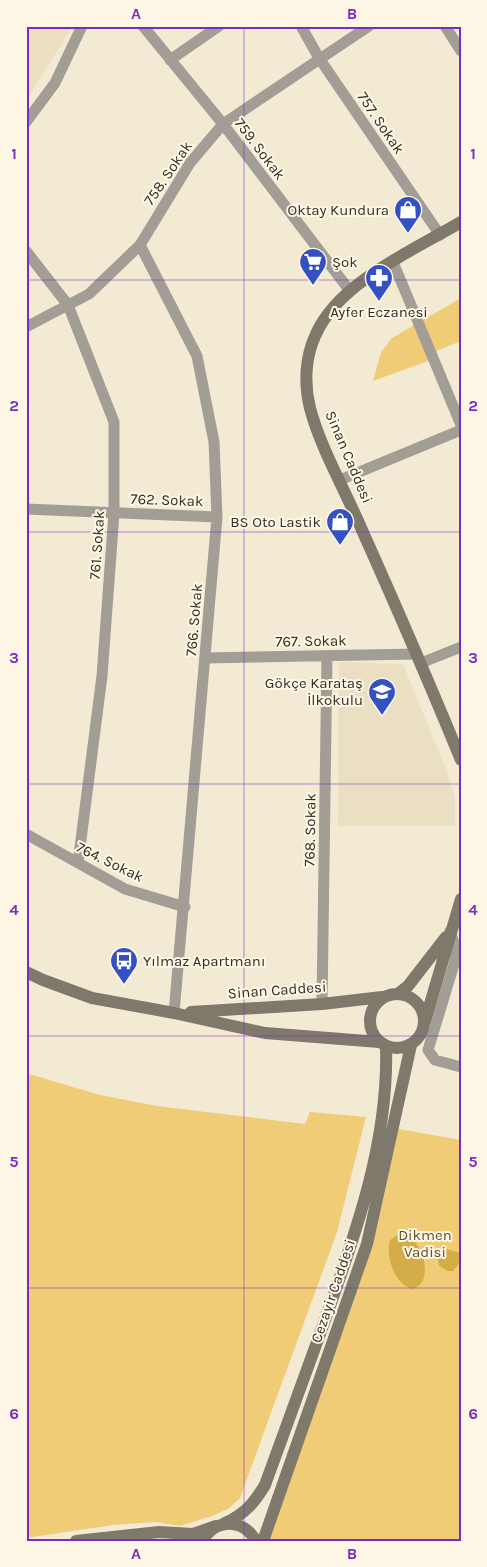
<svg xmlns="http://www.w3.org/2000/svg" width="487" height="1567" font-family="Karla,sans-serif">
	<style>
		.built { fill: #ebdfc3 }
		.green { fill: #f0cc76 }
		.water { fill: #d4ad49 }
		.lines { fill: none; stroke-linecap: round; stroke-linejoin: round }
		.street { stroke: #a29e95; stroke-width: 11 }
		.secondary { stroke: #7f796c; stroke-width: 12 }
		.grid { fill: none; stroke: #7b2cbf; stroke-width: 1; stroke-opacity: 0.55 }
		.labels { text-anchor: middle; stroke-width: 4; stroke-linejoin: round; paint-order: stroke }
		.street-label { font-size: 15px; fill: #312e25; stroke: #fff7e6 }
		.poi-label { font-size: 15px; fill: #312e25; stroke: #fff7e6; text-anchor: end }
		.park-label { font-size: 15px; fill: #615027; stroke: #fff7e6 }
		.neatline { fill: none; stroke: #7b2cbf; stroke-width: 2 }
		.grid-label { font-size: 16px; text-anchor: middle; font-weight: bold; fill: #7b2cbf }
	</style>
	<rect width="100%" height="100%" fill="#f3ead4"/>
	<!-- built -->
	<path class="built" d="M26,26H73L26,101Z
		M339,662L403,664L446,769L455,797V826H338Z"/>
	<!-- green -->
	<path class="green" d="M461,298V341L431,353L433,359L373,381L381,352L392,338Z
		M26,1073L100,1095L157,1106L305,1124L310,1112L366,1117L337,1232L240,1498L228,1509L212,1516L180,1526L156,1522L113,1525L26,1538Z
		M393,1128L461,1140V1541H263L367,1244Z"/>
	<!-- water -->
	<path class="water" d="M400,1233C421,1234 437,1281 413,1289C395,1286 385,1256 390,1240Z
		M447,1249L461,1253V1261L453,1271H448L439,1266L438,1259Z"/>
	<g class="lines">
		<!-- street -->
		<path class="street" d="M143,26L223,124L350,291
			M301,26L319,58L440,235
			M445,26L461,51
			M170,60L219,26
			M26,122L55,83L82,26
			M140,245L197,356L214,442L217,517L174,1013
			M26,251L68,305L114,422V513L102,676L78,863
			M393,262L461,425
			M26,327L89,294L140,245L190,163L223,124L369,26
			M340,480L461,430
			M26,509L217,517
			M206,658L417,654
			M421,663L461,647
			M26,834L125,889L185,907
			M450,931L455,946V961L428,1050L435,1060L461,1067
			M322,1004L327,656"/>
		<!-- secondary -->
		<path class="secondary" d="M461,222C414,250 339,282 316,334C305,357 304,384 310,408C320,447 346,492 362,530C396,606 429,682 461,760
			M26,972L43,980L92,998L174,1013L265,1033L379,1042
			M399,993L408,986L446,937
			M370 1021a27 27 0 1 1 54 0a27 27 0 1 1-54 0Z
			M191,1012L322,1004L382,997
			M425,1021L461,899
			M225,1523C245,1514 254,1503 265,1485C285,1430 305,1375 325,1320C356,1232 389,1141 386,1046
			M76,1541L159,1532L193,1534L216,1526
			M202,1541C216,1518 243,1518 256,1541
			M263,1541L367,1244L411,1045"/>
	</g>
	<!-- grid -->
	<path class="grid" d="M244,26V1541M26,280H461M26,532H461M26,784H461M26,1036H461M26,1288H461"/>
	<!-- icons -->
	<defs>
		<symbol id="shop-pin" viewBox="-11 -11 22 30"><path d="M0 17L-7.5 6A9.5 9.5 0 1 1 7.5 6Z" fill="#3351c2" stroke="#fff7e6"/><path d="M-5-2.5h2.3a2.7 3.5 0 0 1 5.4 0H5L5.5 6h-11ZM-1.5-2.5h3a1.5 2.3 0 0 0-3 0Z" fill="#fff"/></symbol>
		<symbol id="supermarket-pin" viewBox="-11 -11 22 30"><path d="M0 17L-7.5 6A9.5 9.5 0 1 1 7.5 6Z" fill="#3351c2" stroke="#fff7e6"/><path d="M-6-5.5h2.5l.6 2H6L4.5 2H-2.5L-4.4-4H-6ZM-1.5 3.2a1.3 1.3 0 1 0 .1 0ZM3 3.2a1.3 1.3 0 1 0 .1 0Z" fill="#fff"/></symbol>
		<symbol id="pharmacy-pin" viewBox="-11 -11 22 30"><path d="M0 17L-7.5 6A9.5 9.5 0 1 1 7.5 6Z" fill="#3351c2" stroke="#fff7e6"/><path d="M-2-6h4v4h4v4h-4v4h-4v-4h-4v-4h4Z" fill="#fff"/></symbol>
		<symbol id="school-pin" viewBox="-11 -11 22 30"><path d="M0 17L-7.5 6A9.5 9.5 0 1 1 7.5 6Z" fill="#3351c2" stroke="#fff7e6"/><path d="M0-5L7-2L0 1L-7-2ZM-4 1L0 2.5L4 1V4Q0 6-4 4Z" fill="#fff"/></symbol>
		<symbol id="bus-pin" viewBox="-11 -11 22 30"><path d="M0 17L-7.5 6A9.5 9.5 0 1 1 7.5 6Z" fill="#3351c2" stroke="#fff7e6"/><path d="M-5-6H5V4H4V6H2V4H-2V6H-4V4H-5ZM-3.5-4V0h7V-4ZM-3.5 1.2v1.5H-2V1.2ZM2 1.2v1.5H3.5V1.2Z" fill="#fff"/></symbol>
	</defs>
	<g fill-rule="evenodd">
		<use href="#shop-pin" x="392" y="194" width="32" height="43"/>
		<use href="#supermarket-pin" x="297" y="246" width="32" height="43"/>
		<use href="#pharmacy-pin" x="363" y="262" width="32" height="43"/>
		<use href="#shop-pin" x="324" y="506" width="32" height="43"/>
		<use href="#school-pin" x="366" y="676" width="32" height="43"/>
		<use href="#bus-pin" x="108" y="945" width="32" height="43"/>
	</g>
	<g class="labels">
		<!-- street labels -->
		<g class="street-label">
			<text transform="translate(381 123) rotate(56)" y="5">757. Sokak</text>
			<text transform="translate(260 149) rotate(53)" y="5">759. Sokak</text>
			<text transform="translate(168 173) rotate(-56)" y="5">758. Sokak</text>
			<text transform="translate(349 457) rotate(67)" y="5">Sinan Caddesi</text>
			<text transform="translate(167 500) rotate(2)" y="5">762. Sokak</text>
			<text transform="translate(97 545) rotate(-86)" y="5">761. Sokak</text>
			<text transform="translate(194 620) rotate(-85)" y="5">766. Sokak</text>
			<text transform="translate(311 641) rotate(-1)" y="5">767. Sokak</text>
			<text transform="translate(310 830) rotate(-89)" y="5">768. Sokak</text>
			<text transform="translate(110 862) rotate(26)" y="5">764. Sokak</text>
			<text transform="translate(277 990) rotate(-4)" y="5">Sinan Caddesi</text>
			<text transform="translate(333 1291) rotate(-71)" y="5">Cezayir Caddesi</text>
		</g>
		<!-- poi labels -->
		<g class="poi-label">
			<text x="389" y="215">Oktay Kundura</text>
			<text x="332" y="267" text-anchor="start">Şok</text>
			<text x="379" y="317" text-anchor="middle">Ayfer Eczanesi</text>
			<text x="321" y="527">BS Oto Lastik</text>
			<text x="363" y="688">Gökçe Karataş<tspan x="363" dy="17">İlkokulu</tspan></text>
			<text x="143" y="966" text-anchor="start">Yılmaz Apartmanı</text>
		</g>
		<!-- park labels -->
		<g class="park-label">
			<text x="425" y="1240">Dikmen<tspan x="425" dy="17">Vadisi</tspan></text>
		</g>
	</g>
	<!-- border -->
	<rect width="487" height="1567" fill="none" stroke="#fff7e6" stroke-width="55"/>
	<rect x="28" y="28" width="432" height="1512" class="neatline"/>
	<g class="grid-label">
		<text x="136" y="19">A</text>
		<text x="352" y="19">B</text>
		<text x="14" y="159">1</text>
		<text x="473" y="159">1</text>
		<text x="14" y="411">2</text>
		<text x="473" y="411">2</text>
		<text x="14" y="663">3</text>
		<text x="473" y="663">3</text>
		<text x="14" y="915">4</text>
		<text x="473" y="915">4</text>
		<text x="14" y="1167">5</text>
		<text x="473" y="1167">5</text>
		<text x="14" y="1419">6</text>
		<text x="473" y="1419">6</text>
		<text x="136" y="1559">A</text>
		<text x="352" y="1559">B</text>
	</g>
</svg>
